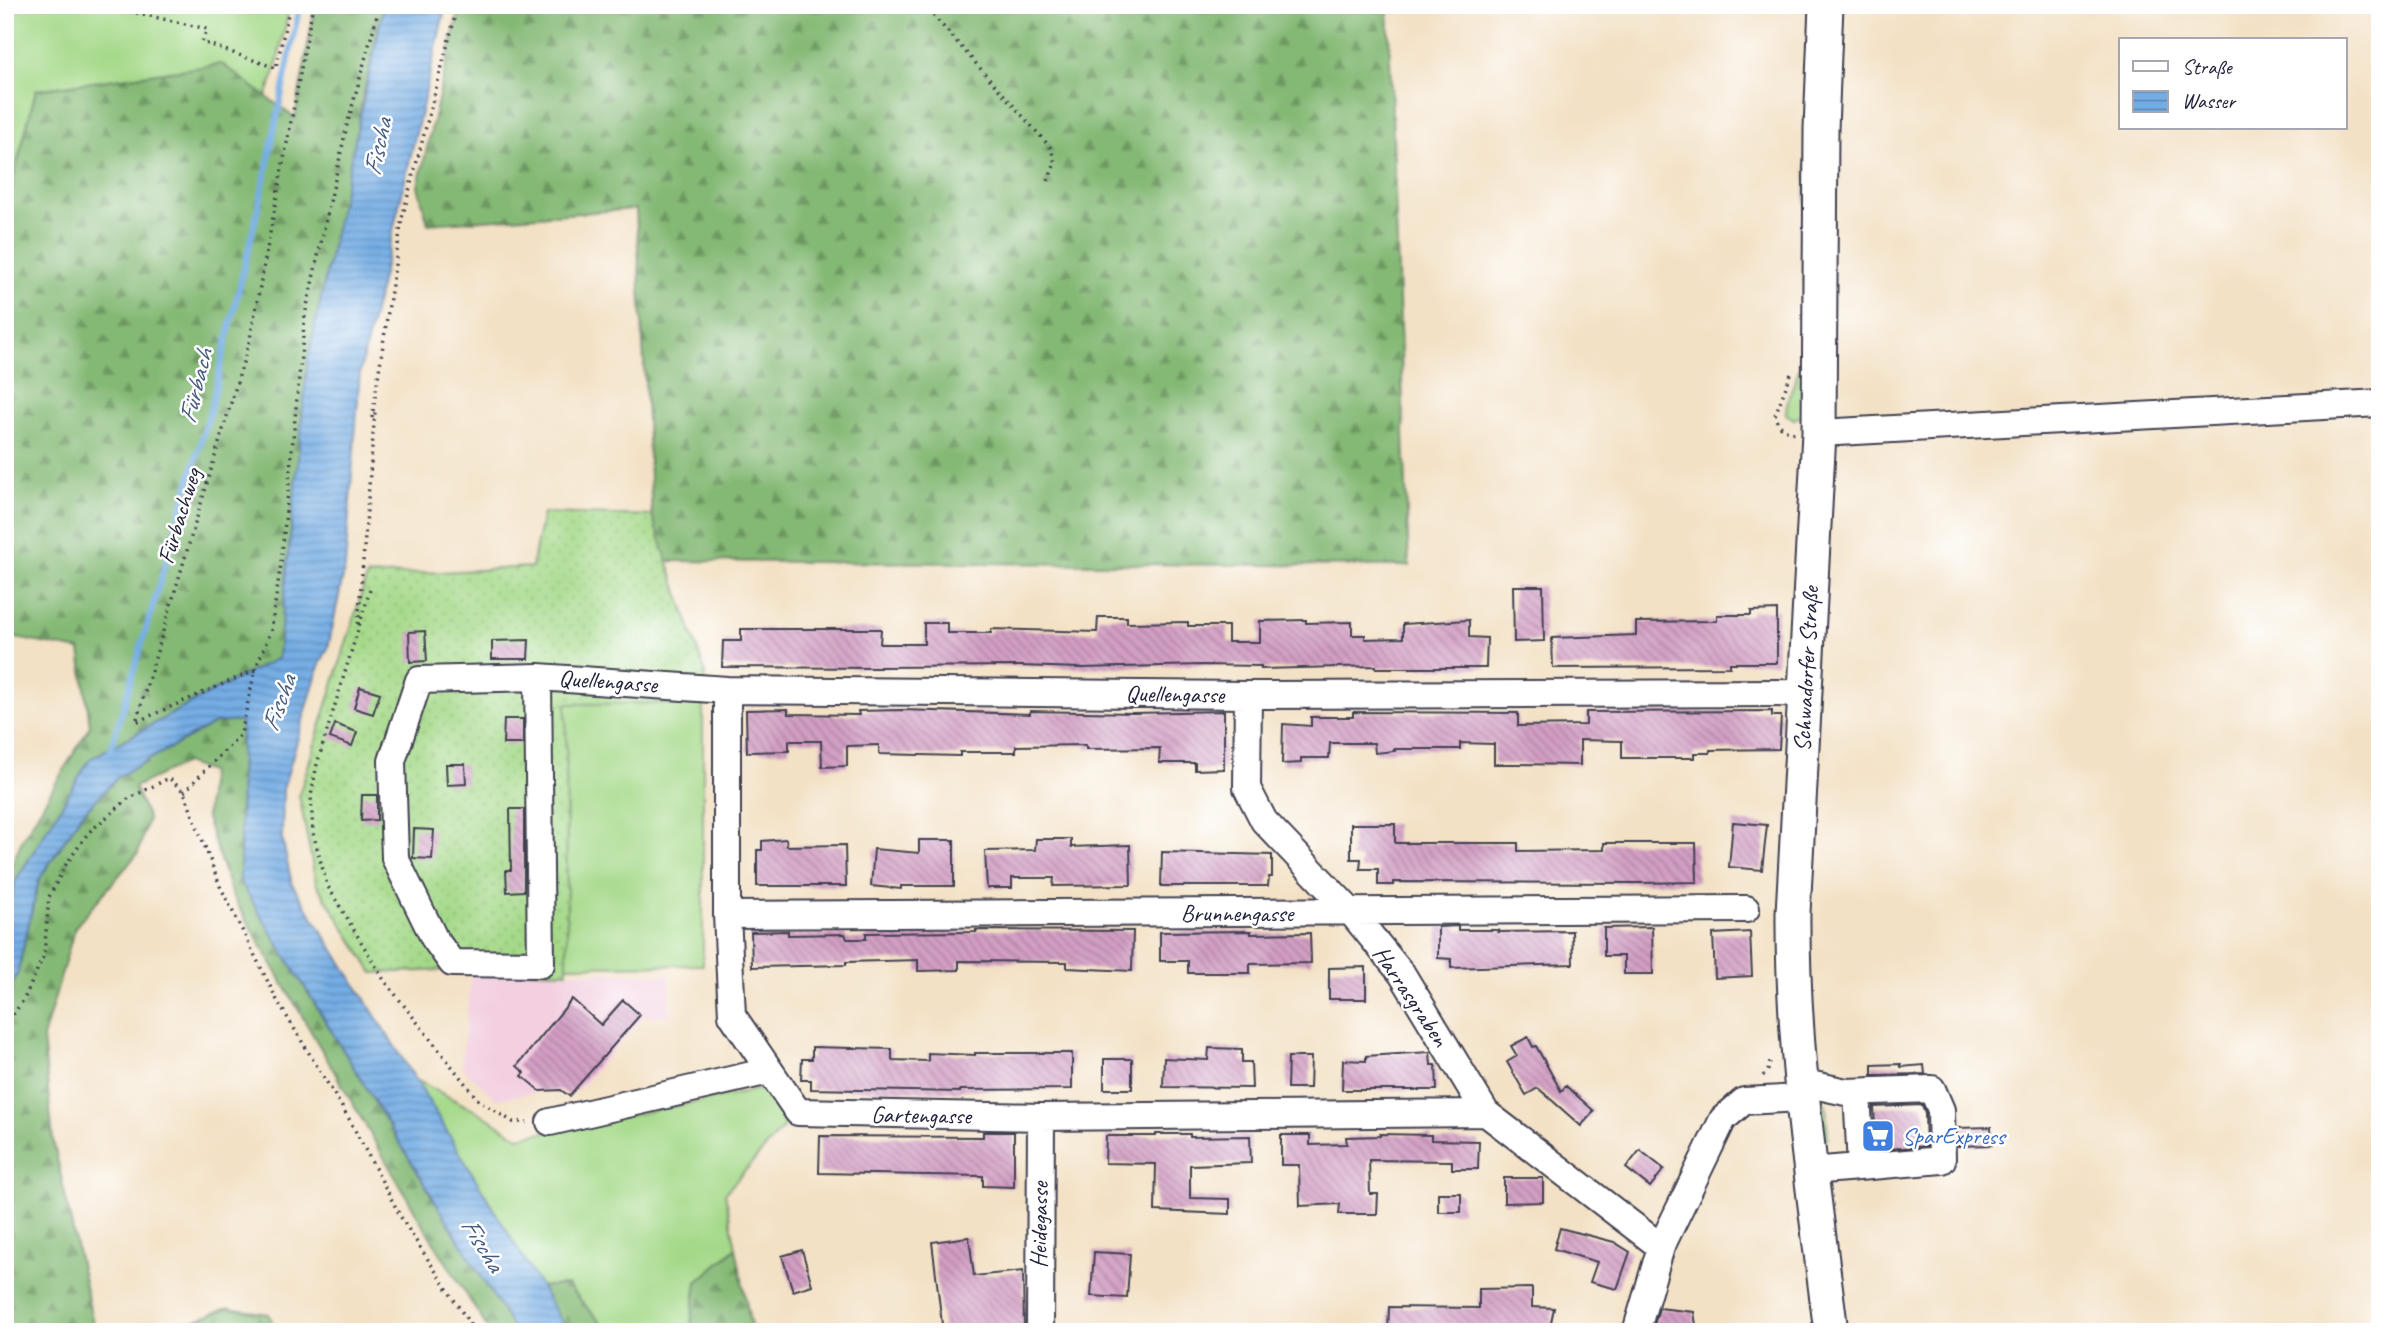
<svg xmlns="http://www.w3.org/2000/svg" width="2385" height="1337" font-family="Caveat,sans-serif">
	<style>
		.built { fill: #f3cfe0 }
		.grass { fill: #a5d989; stroke: #647e62; stroke-width: 2 }
		.forest { fill: url(#forest-firs); stroke: #536e58; stroke-width: 2 }
		.garden { fill: url(#garden-dots); stroke: #647e62; stroke-width: 2 }
		.water { fill: url(#water-rules); stroke: #4b6890; stroke-width: 2 }
		.lines { fill: none; stroke-linecap: round; stroke-linejoin: round }
		.stream { stroke: #74ade4; stroke-width: 6 }
		.building { fill: url(#building-back-hatch) }
		.minor-casing { stroke: #413f50; stroke-width: 30 }
		.major-casing { stroke: #413f50; stroke-width: 37 }
		.path { stroke: #413f50; stroke-width: 3.5; stroke-dasharray: 2 5; stroke-linecap: butt }
		.minor { stroke: #fff; stroke-width: 26 }
		.major { stroke: #fff; stroke-width: 33 }
		.labels { text-anchor: middle; stroke-width: 5; stroke-linejoin: round; paint-order: stroke }
		.street-label { font-size: 24px; fill: #22223b; stroke: #fff }
		.shop-label { font-size: 24px; fill: #366cbe; stroke: #fff; text-anchor: start }
		.water-label { font-size: 26px; font-style: italic; fill: #435a7f; stroke: #fff }
	</style>
	<defs>
		<pattern id="forest-firs" width="22" height="20" patternUnits="userSpaceOnUse" patternTransform="scale(1.75)"><rect width="22" height="20" fill="#84b975"/><path d="M5 1l3.5 6h-7zM16 11l3.5 6h-7z" fill="#6c9661"/></pattern>
		<pattern id="garden-dots" width="8" height="8" patternUnits="userSpaceOnUse" patternTransform="scale(1.75)"><rect width="8" height="8" fill="#a5d989"/><path d="M2 2h.1M6 6h.1" fill="none" stroke="#8eba77" stroke-width="1.8" stroke-linecap="round"/></pattern>
		<pattern id="water-rules" width="6" height="5" patternUnits="userSpaceOnUse" patternTransform="scale(1.75)"><rect width="6" height="5" fill="#74ade4"/><path d="M0 2.5h6" fill="none" stroke="#5f8cba"/></pattern>
		<pattern id="building-back-hatch" width="6" height="6" patternUnits="userSpaceOnUse" patternTransform="scale(1.75)"><rect width="6" height="6" fill="#d39fc4"/><path d="M-1 5l2 2M0 0l6 6M5-1l2 2" fill="none" stroke="#ab81a0"/></pattern>
	</defs>
	<rect width="100%" height="100%" fill="#fff"/>
	<filter id="ink" filterUnits="userSpaceOnUse"><feTurbulence type="fractalNoise" baseFrequency=".0143" numOctaves="2"/><feDisplacementMap in="SourceGraphic" scale="14" xChannelSelector="R" yChannelSelector="G"/><feConvolveMatrix kernelMatrix="1 2 1 2 8 2 1 2 1" color-interpolation-filters="sRGB"/></filter>
	<filter id="wash" filterUnits="userSpaceOnUse"><feTurbulence type="fractalNoise" baseFrequency=".00686" numOctaves="4" result="noise"/><feDisplacementMap in="SourceGraphic" scale="28" xChannelSelector="R" yChannelSelector="G"/><feGaussianBlur stdDeviation="1.57" result="paint"/><feColorMatrix in="noise" values="0 0 0 0 0 0 0 0 0 0 0 0 0 0 0 0 0 1.4 0 .05"/><feComposite in="paint" operator="in"/></filter>
	<g filter="url(#wash)">
		<rect width="100%" height="100%" fill="#f3e1c5"/>
		<!-- built -->
		<path class="built" d="M472,969L670,975V1016H644L577,1091L533,1092L497,1100L461,1066Z"/>
		<!-- grass -->
		<path class="grass" d="M5,5H290L276,68L266,97L221,64L5,211Z
			M1810,5L1803,415L1794,419L1786,414C1785,397 1800,375 1802,355Z
			M703,703V965L567,966L566,704Z
			M416,1080L478,1112L519,1137L762,1089L781,1109L784,1127L725,1193L736,1248L697,1282L690,1332H609L567,1285L540,1287Z
			M1823,1100L1826,1105L1828,1138L1821,1139L1818,1101Z"/>
		<!-- forest -->
		<path class="forest" d="M315,5H384L362,100L291,542L278,659L213,691L90,759L16,882L5,925V882L22,840L90,726L80,650L5,636V211L36,90L222,64L295,118Z
			M460,5H1388L1409,566L666,561L652,516L636,209L428,224L418,186Z
			M241,721L240,881L515,1332H490L426,1230L232,895L206,818L210,772L185,763L134,787L148,818L138,853L75,927L43,1038L53,1140L95,1332H5V1000L17,975L39,880L81,815L119,776L215,723Z
			M736,1248L752,1332H690L697,1282Z
			M567,1285L609,1332H568L540,1287Z
			M228,1308L269,1314L276,1332H163Z"/>
		<!-- garden -->
		<path class="garden" d="M543,513L652,516L705,672L703,703L566,704L567,972L472,969L373,973L316,883L299,795L367,576L532,567Z"/>
		<!-- water -->
		<path class="water" d="M384,5H446L360,372L345,567L328,648L319,666L283,789L282,838L292,884L416,1080L568,1332H515L240,881L241,721L215,723L119,776L81,815L39,880L17,975L5,1000V925L15,882L90,759L213,691L278,658L308,358Z"/>
		<g class="lines">
			<!-- stream -->
			<path class="stream" d="M110,752L210,411L261,196L300,5"/>
		</g>
		<g id="blocks">
			<!-- building -->
			<path class="building" d="M1513,586H1543L1544,641L1514,642Z
				M1777,610V663H1730V667L1553,668L1552,638L1636,635V622L1717,621V615H1751V611Z
				M1098,617H1127V623L1188,622V626H1228V642H1260V621L1306,620V623L1352,622V635H1365V639L1403,638V624L1469,620V637L1487,638L1486,668H1376V666L1261,669V666L1202,665L1081,668L1020,666L880,667V668L722,667L723,641H741V629H881L880,644H924V623H947V633H991V629L1097,632Z
				M425,631L427,661L410,662L409,632Z
				M529,640L528,659H492V641Z
				M360,687L380,693L373,714L354,708Z
				M788,709V714L859,715L858,711L902,710L1030,714V711L1134,713L1224,711V769L1195,770V763H1159L1160,748L1086,749V745L1016,746V752H960V756L879,754V745L847,746V766L822,767L821,741H789V751L747,752L746,710Z
				M1772,711V716H1781L1779,749L1710,750V753H1694V758H1622V741L1580,740V765L1517,764H1494V744L1460,743V749H1394L1395,751L1375,753L1374,743H1330L1329,758H1301V763L1282,764L1283,724L1311,726V717H1353V712L1518,713V726L1586,725V712Z
				M504,719H523V744H503Z
				M335,724L357,732L352,746L330,738Z
				M446,764H465L466,784L447,785Z
				M362,795H377V820L361,821Z
				M510,809H524V891L507,892L506,870H511Z
				M1733,822L1767,825L1762,870L1729,867Z
				M1351,824H1395V843H1518V851L1604,850V843H1696L1697,882L1638,883L1394,882V885H1378V869H1360L1361,859H1351Z
				M414,829L434,830L432,859L413,858Z
				M786,839L787,846L845,845L846,886H757V850H762V841Z
				M1036,839H1071V847L1130,845L1131,885L1053,886L1054,878H1012V888H987L985,851L1035,850Z
				M919,840H954V886H901V889L871,886L874,849L919,853Z
				M1162,852L1272,855V877H1269L1268,886H1161Z
				M1458,926V930H1498V932L1572,931L1573,964L1451,968V959L1438,958V927Z
				M1652,927L1653,974H1624V956H1604V928Z
				M976,930L1133,931L1132,971L1067,968V962L959,961V970L918,971V960L846,962V965L752,967L751,932L788,931V935L845,934L847,939H866V933L976,932Z
				M1251,931V934L1310,933L1311,963L1250,964V973H1188V961H1160V932Z
				M1750,932L1752,976L1715,978L1713,934Z
				M1366,967V999H1329V968Z
				M572,999L601,1025L623,1000L640,1015L569,1096L561,1090L540,1091L522,1076L525,1073L517,1066Z
				M1528,1037L1533,1047L1536,1046L1561,1091L1566,1086L1594,1111L1581,1126L1538,1088L1526,1095L1507,1062L1517,1056L1511,1046Z
				M812,1047L892,1049V1060L928,1061V1053L975,1055V1053H1072V1089L960,1090V1092L811,1089V1080H801L802,1059H812Z
				M1209,1048L1242,1049V1062H1251L1252,1088L1163,1087L1164,1058L1208,1060Z
				M1430,1052L1431,1065H1436L1437,1090H1342L1343,1060L1366,1061V1056Z
				M1288,1057H1311L1310,1088H1287Z
				M1104,1059H1132V1089H1104Z
				M1901,1064V1067L1924,1065L1925,1074L1872,1075V1065Z
				M1922,1105L1925,1113L1926,1146L1876,1150L1874,1107Z
				M1991,1127L1992,1145L1957,1146V1128Z
				M983,1132H1014V1187L983,1186V1176L819,1173L820,1136L983,1137Z
				M1156,1134H1190V1137L1250,1136L1251,1163L1190,1165V1198L1230,1199V1214L1155,1211L1156,1164L1105,1163L1106,1136H1156Z
				M1380,1134L1431,1135V1140L1479,1141L1478,1169H1452V1161L1369,1160L1370,1194H1378L1377,1214H1339L1340,1204L1300,1206L1299,1165H1281V1135H1310V1145L1347,1144L1346,1137L1380,1136Z
				M1640,1150L1664,1169L1650,1187L1626,1168Z
				M1504,1178H1543V1202L1504,1203Z
				M1438,1193H1461V1212H1438Z
				M1560,1228L1614,1242L1630,1252L1617,1289L1590,1282L1597,1262L1554,1249Z
				M969,1237L974,1276L1023,1271L1024,1332H943L932,1242Z
				M802,1250L812,1285L793,1291L782,1256Z
				M1094,1252L1130,1254L1127,1298L1091,1296Z
				M1532,1288V1307L1554,1308L1549,1332H1500V1327L1459,1328V1332H1388L1389,1307L1479,1308V1289Z
				M1659,1308L1694,1312L1697,1332H1652Z"/>
		</g>
	</g>
	<g filter="url(#ink)">
		<use href="#blocks" fill-opacity="0" stroke="#413f50" stroke-width="2"/>
		<g class="lines">
			<defs>
				<path id="minor" d="M1819,433L2380,403
					M538,677L541,964L452,963L434,938L395,858L392,761L419,680L538,677L727,690L1248,695L1805,693
					M727,690V915L732,1015L798,1112L1041,1117L1486,1113
					M1248,695L1247,788L1264,821L1352,913L1402,974L1486,1113L1661,1247
					M727,915L1746,909
					M1800,1082L1846,1092L1932,1089L1941,1110L1942,1160L1811,1171
					M1857,1092L1861,1166
					M550,1122L769,1071
					M1040,1332L1041,1117
					M1636,1332L1661,1247L1723,1119L1744,1101L1801,1098"/>
				<path id="major" d="M1826,5L1821,129L1819,433L1793,913C1792,1054 1814,1193 1831,1332"/>
			</defs>
			<!-- minor casing -->
			<use href="#minor" class="minor-casing"/>
			<!-- major casing -->
			<use href="#major" class="major-casing"/>
			<!-- path -->
			<path class="path" d="M102,5L207,29L202,42L276,68L290,5
				M924,5L1051,148L1055,163L1047,184
				M5,10L11,5
				M1791,374L1775,415C1777,426 1784,430 1794,433
				M372,418L402,218L458,5
				M370,590L317,764L311,796L313,833L327,885L384,980L479,1101L513,1122H527
				M358,624L375,411
				M255,670L136,722L250,339L313,5
				M184,792L241,734L255,670L271,631L281,563L305,315L347,125L380,5
				M5,1026L24,999L44,955L49,897L65,866L88,833L128,799L169,778L184,792L220,886L278,1002L348,1117L403,1221L475,1332
				M1763,1076L1768,1070L1771,1058"/>
			<!-- minor -->
			<use href="#minor" class="minor"/>
			<!-- major -->
			<use href="#major" class="major"/>
		</g>
	</g>
	<!-- icons -->
	<defs>
		<symbol id="supermarket-square" viewBox="-11 -11 22 22"><rect x="-9" y="-9" width="18" height="18" rx="4" fill="#3f7fe0" stroke="#fff"/><path d="M-6-5.5h2.5l.6 2H6L4.5 2H-2.5L-4.4-4H-6ZM-1.5 3.2a1.3 1.3 0 1 0 .1 0ZM3 3.2a1.3 1.3 0 1 0 .1 0Z" fill="#fff"/></symbol>
	</defs>
	<g fill-rule="evenodd">
		<use href="#supermarket-square" x="1859" y="1117" width="38" height="38"/>
	</g>
	<g class="labels">
		<!-- street labels -->
		<g class="street-label">
			<text transform="translate(179 516) rotate(-73)" y="8">Fürbachweg</text>
			<text transform="translate(1806 669) rotate(-87)" y="8">Schwadorfer Straße</text>
			<text transform="translate(608 681) rotate(4)" y="8">Quellengasse</text>
			<text transform="translate(1175 694) rotate(1)" y="8">Quellengasse</text>
			<text x="1237" y="921">Brunnengasse</text>
			<text transform="translate(1411 996) rotate(56)" y="8">Harrasgraben</text>
			<text transform="translate(921 1115) rotate(1)" y="8">Gartengasse</text>
			<text transform="translate(1039 1225) rotate(-89)" y="8">Heidegasse</text>
		</g>
		<!-- shop labels -->
		<g class="shop-label">
			<text x="1902" y="1144">SparExpress</text>
		</g>
		<!-- water labels -->
		<g class="water-label">
			<text transform="translate(377 147) rotate(-78)" y="9">Fischa</text>
			<text transform="translate(195 386) rotate(-76)" y="9">Fürbach</text>
			<text transform="translate(278 703) rotate(-70)" y="9">Fischa</text>
			<text transform="translate(483 1244) rotate(58)" y="9">Fischa</text>
		</g>
	</g>
	<!-- margin -->
	<rect width="2385" height="1337" fill="none" stroke="#fff" stroke-width="28"/>
	<!-- legend -->
	<rect x="2119" y="38" width="228" height="91" fill="#ffffff" stroke="#a7a7b1" stroke-width="2"/>
	<rect x="2133" y="61" width="35" height="10" fill="#ffffff" stroke="#a7a7b1" stroke-width="2"/>
	<text x="2182" y="74" font-size="21" fill="#22223b">Straße</text>
	<rect x="2133" y="91" width="35" height="21" fill="url(#water-rules)" stroke="#a7a7b1" stroke-width="2"/>
	<text x="2182" y="108" font-size="21" fill="#22223b">Wasser</text>
</svg>
